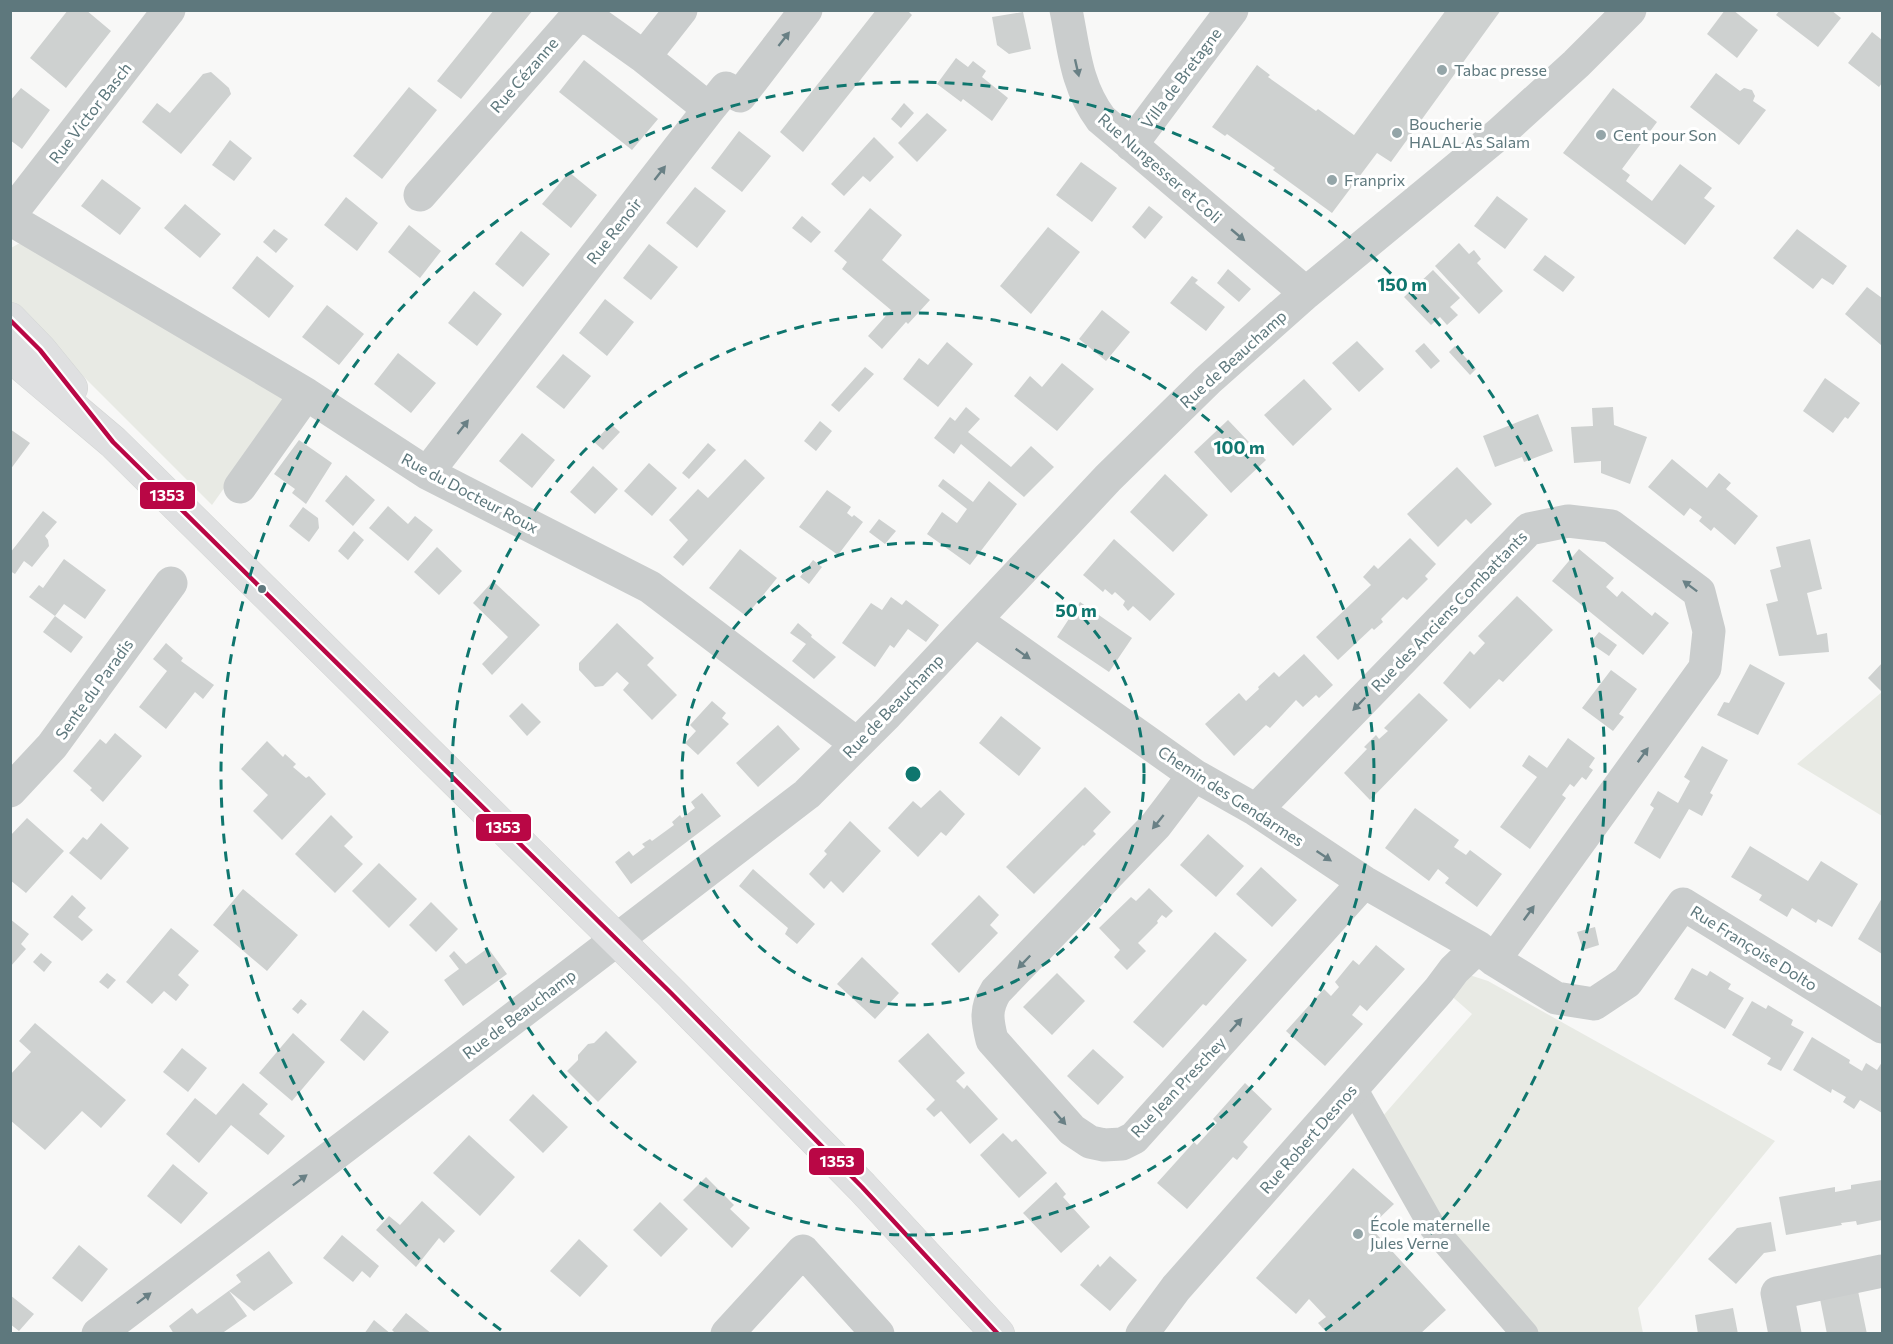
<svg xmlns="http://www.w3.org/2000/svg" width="1893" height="1344" font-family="Commissioner,sans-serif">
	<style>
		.green { fill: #e8eae4 }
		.building { fill: #ced1d0 }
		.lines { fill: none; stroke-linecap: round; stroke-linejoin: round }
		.primary-casing { stroke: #d3d5d4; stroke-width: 34 }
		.pedestrian { stroke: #cacdcd; stroke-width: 27 }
		.minor { stroke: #cacdcd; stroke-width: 33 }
		.primary { stroke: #dfe0e1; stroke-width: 33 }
		.bus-1-casing { stroke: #fff; stroke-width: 9 }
		.bus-1 { stroke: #b90745; stroke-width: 4.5 }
		.oneway { fill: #698085 }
		.ring { fill: none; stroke: #0f766e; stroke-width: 3; stroke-dasharray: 10 8 }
		.poi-dot { fill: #94a5a8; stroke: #fff; stroke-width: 2 }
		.bus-dot { fill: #5e787d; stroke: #fff; stroke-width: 2 }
		.labels { text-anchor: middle; stroke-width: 6; stroke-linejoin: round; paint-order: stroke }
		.poi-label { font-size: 16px; fill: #5e787d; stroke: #fff; text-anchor: start }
		.street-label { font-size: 16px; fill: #5e787d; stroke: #fff }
		.centre { fill: #0f766e; stroke: #fff; stroke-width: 3 }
		.ring-label { font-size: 18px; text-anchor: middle; font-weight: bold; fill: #0f766e; stroke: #fff; stroke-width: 6; stroke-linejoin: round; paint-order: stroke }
		.line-badge { stroke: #fff; stroke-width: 2 }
		.badge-label { font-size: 16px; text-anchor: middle; font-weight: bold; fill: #fff }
	</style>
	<rect width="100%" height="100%" fill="#f8f8f7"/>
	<!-- green -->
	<path class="green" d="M18,244H25L289,397L212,505L11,304V248Z
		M1882,692V816L1797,764Z
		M1454,970L1488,981L1775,1141L1638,1308L1643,1333L1526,1334L1375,1125L1472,1014L1447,992Z"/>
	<!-- building -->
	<path class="building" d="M68,10H86L111,31L66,88L30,58Z
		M494,10H533L461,99L437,81Z
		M876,10H907L912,15L803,152L780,132Z
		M1446,10H1501L1391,162L1377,153L1332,213L1273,170L1275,168L1227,134L1225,136L1212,127L1257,65L1270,75L1268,77L1316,111L1318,109L1354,135Z
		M1725,10H1733L1758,30L1737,58L1707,34Z
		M1780,10H1831L1841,18L1818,47L1776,15Z
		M1023,12L1031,49L1009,54L997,45L992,17Z
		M1872,32L1882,40V83L1879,87L1848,63Z
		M956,58L968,67L973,61L986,71L982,77L1008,98L992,121L963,99L961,102L937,84Z
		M584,60L658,119L632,150L559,92Z
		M211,72L229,88L231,94L181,154L142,122L157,103L170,113L203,74Z
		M1716,73L1740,91L1744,88L1752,90L1755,96L1753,101L1766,110L1739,145L1690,107Z
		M409,87L437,110L382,179L353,156Z
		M21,88L50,110L22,149L10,140V101Z
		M1613,88L1657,122L1622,169L1630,175L1626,181L1652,201L1680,164L1712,188L1704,198L1715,206L1685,245L1563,153Z
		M904,103L914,113L901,128L891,119Z
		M927,113L947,130L917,162L898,143Z
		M739,131L771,156L742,192L711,168Z
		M874,137L894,157L870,182L863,176L844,196L831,184Z
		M230,140L252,158L234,181L212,165Z
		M1081,162L1117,188L1092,222L1056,195Z
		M569,172L597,195L571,228L542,204Z
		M102,179L141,208L120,235L81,206Z
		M695,187L726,211L697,248L666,223Z
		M1497,196L1528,219L1505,249L1474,226Z
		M346,197L378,223L357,251L324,225Z
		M185,204L221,234L200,258L164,228Z
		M1149,206L1163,217L1145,239L1132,227Z
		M870,208L902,235L882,260L930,300L908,324L906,322L882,349L868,336L891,310L842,269L847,262L834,251Z
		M802,216L821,232L811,243L792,228Z
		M409,225L441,251L420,278L388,252Z
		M1048,227L1080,252L1031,314L1000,286Z
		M274,229L288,239L276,253L263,242Z
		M1797,229L1847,266L1833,285L1822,278L1813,289L1773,258Z
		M521,231L550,254L523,287L495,264Z
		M1459,243L1469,254L1474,250L1481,259L1477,263L1503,291L1479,314L1435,266Z
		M649,244L678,267L651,300L623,278Z
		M1545,255L1575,277L1563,292L1533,270Z
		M257,256L294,286L269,318L232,288Z
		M1228,269L1251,289L1239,302L1217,283Z
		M1433,270L1460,298L1450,307L1458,315L1447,325L1440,317L1431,325L1404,297Z
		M1192,276L1198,280L1195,283L1225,307L1206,331L1170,303Z
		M1867,287L1882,298L1881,345L1845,314Z
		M474,291L502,314L477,346L448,323Z
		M605,299L634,322L607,356L579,333Z
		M327,305L364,334L339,365L302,337Z
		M1102,310L1130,332L1106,361L1079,339Z
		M1357,341L1384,369L1359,392L1332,363Z
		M947,342L973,364L938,407L903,379L919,358L928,365Z
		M1424,343L1440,361L1431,369L1415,351Z
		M1455,346L1476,369L1470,375L1449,352Z
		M398,353L436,383L411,413L374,384Z
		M563,354L591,376L564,409L536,387Z
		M1062,363L1094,389L1057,431L1014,396L1030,376L1042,387Z
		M865,367L874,374L839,412L831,405Z
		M1825,378L1860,403L1848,419L1845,417L1833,433L1803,411Z
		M1304,379L1332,409L1293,446L1264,415Z
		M966,407L980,419L968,432L1011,467L1031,446L1054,467L1024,497L961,444L954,454L934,438L950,417L955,421Z
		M1613,407L1614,425L1647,437L1630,484L1601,473V461L1574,463L1571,427L1593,426L1592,408Z
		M1538,414L1553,451L1524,462L1522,457L1495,467L1483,436Z
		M1228,420L1266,460L1231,493L1194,452Z
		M820,421L832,431L816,451L804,441Z
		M611,424L620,432L603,450L594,442Z
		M10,429L30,443L10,470Z
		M522,433L555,460L532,488L499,461Z
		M299,440L332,463L306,504L292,493L295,489L274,474Z
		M708,443L716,450L689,479L682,473Z
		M745,459L765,478L683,566L673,557L688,540L669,520L698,489L708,498Z
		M1672,459L1707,488L1719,473L1731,483L1726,489L1758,516L1735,545L1714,527L1711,531L1699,521L1702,517L1690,508L1684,516L1648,487Z
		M649,463L677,488L652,516L624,491Z
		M593,466L618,489L595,514L570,492Z
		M1457,467L1492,504L1471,524L1466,519L1438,547L1407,514Z
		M1165,474L1208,515L1173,552L1130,512Z
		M346,475L375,500L353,526L325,501Z
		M943,479L973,502L989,481L1017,504L970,565L927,534L942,512L957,523L967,509L938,486Z
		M827,490L851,507L847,513L852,517L854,515L863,522L838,555L799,527Z
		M388,506L408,524L415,516L433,530L408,561L369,528Z
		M303,507L318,518L319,528L309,542L289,526Z
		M43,511L57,522L45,536L48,540L49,546L32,567L24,561L15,574L10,571V553Z
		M879,519L896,531L885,544L869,532Z
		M354,531L364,540L348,560L338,551Z
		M1410,538L1436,564L1425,576L1428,579L1407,600L1403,597L1381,619L1383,622L1374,630L1372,628L1338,660L1316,637L1371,585L1363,577L1374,565L1378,569Z
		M1114,539L1175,594L1150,621L1133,606L1128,611L1123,605L1125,601L1115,592L1112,595L1105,589L1103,592L1083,575Z
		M1810,539L1822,589L1807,593L1817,635L1827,633L1829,652L1779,656L1766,604L1778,601L1770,570L1781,567L1776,547Z
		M437,547L462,571L439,595L414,572Z
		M740,549L777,578L746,616L709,588Z
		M1579,549L1614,578L1606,587L1617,597L1622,591L1652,616L1655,612L1669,623L1643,655L1552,581Z
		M64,559L106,590L85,619L64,604L55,616L29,597L39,585L43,588Z
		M813,560L822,567L809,584L800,577Z
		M493,581L540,625L492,675L482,664L508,637L473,603Z
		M1517,596L1553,630L1503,682L1499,679L1470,709L1443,683L1470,651L1474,655L1485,643L1478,636Z
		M891,597L902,605L906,600L939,625L926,642L908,629L894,648L890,645L875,667L842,643L871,603L882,610Z
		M1080,602L1132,638L1109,672L1057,637Z
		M55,616L83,637L71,653L43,632Z
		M617,623L654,658L647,665L677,695L652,720L623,690L629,683L617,672L603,686L595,687L579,670V663Z
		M798,623L812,635L811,637L836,657L814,679L792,661L806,644L790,633Z
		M1599,632L1617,645L1609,656L1590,643Z
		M166,643L183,658L181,661L214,685L203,699L195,692L166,729L139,707L167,671L153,659Z
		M1304,654L1333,685L1319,698L1316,695L1303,707L1296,700L1270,728L1266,725L1234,756L1205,724L1239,693L1246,701L1259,689L1258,687L1274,672L1279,677Z
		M1882,663V692L1868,678Z
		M1750,664L1785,683L1758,735L1717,715L1724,702L1729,703Z
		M1611,670L1637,689L1619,714L1624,717L1613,731L1582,708Z
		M1419,693L1448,720L1370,800L1344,773L1367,749L1364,747L1376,735L1379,739L1388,731L1384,728Z
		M712,701L726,713L722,718L729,724L698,755L685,743L696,731L690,725Z
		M522,703L541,722L527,736L509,716Z
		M1001,716L1041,748L1019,776L979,743Z
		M778,725L800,749L758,787L736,763Z
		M115,733L142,756L103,802L90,790L92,788L73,771L100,739L106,744Z
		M1568,738L1595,758L1589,767L1593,770L1586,780L1582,777L1574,787L1570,784L1562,795L1566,798L1530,849L1500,827L1537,777L1522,766L1529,755L1547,768Z
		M267,741L283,757L285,754L296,764L293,767L306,778L309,776L326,794L282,840L253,811L268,795L241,769Z
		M1702,746L1728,760L1710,793L1713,795L1702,816L1689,809L1660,859L1634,843L1654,808L1650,805L1658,791L1678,803L1690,781L1684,777Z
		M1085,787L1111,812L1093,831L1096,834L1084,846L1083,845L1034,894L1006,867Z
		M940,790L965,814L946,836L941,832L918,857L888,828L913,801L921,808Z
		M702,793L721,816L631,884L615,862L629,851L633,856L645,847L642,844L650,839L652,841L674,825L672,822L680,815L682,818L695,808L691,802Z
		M1415,808L1459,840L1454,847L1466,855L1470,850L1502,874L1477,907L1445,883L1449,878L1438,869L1429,881L1385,848Z
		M331,815L353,837L344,846L363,864L335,893L295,854Z
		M27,818L64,851L26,893L10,880V836Z
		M850,821L881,851L843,893L831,881L824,889L809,874L827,854L824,851Z
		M101,823L129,848L101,880L69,853L83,837L87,840Z
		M1208,834L1244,866L1216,897L1180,865Z
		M1750,846L1808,881L1821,861L1858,884L1832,927L1818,919L1816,923L1792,908L1787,917L1759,900L1762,895L1731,877Z
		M379,863L417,899L389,928L352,891Z
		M1261,867L1297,900L1272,927L1236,894Z
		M753,869L815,924L797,944L785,934L788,928L739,886Z
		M1149,888L1173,911L1166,918L1162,915L1157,921L1158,923L1138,943L1146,951L1127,970L1114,957L1120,950L1099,928L1131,897L1136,901Z
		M243,889L298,935L267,971L213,925Z
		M72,895L86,908L78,917L93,930L82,941L53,917Z
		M979,895L999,915L990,925L998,933L959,973L931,944Z
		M1882,898V954L1858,939Z
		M431,902L458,929L436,952L409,925Z
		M10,919L29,934L21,944L26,949L10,967Z
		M1595,927L1599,945L1583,950L1577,932Z
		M171,928L199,951L178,975L189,985L176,1001L164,991L152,1004L126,982Z
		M1215,932L1247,960L1206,1006L1203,1004L1163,1048L1133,1022Z
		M1376,945L1405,969L1367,1011L1360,1005L1352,1015L1363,1024L1325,1066L1286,1031L1324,989L1331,996L1339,987L1335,982L1353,960L1359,965Z
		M488,948L507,974L463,1006L444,980L459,969L449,956L454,951L466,964Z
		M41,953L52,962L44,972L33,962Z
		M862,957L899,993L875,1019L837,984Z
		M1692,968L1707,976L1710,971L1731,984L1728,989L1744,998L1725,1029L1674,999Z
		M107,973L116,980L108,989L99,982Z
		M1057,973L1085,1001L1052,1035L1023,1007Z
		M301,999L307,1004L298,1014L292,1009Z
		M1752,1001L1766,1009L1768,1005L1793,1020L1791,1025L1804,1032L1781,1071L1767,1064L1771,1058L1732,1035Z
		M363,1010L389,1032L364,1061L340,1040Z
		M35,1023L126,1100L101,1128L82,1111L45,1150L10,1120V1075L31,1052L19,1041Z
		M606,1031L637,1062L598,1102L567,1071L578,1060V1055L588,1044L594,1043Z
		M293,1033L325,1062L292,1101L259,1073Z
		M928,1033L965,1073L956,1081L964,1089L967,1085L998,1119L970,1144L941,1111L934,1117L926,1109L935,1100L898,1061Z
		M1812,1037L1850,1060L1849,1063L1862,1071L1866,1063L1877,1070L1882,1062V1113L1860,1100L1854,1109L1843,1102L1846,1097L1832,1089L1831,1093L1793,1070Z
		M182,1048L207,1068L188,1092L163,1072Z
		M1093,1049L1124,1077L1098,1105L1067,1076Z
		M243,1083L268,1104L259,1114L285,1136L268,1155L231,1125L199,1163L166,1134L195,1098L216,1115Z
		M1245,1083L1272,1109L1243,1142L1248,1147L1237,1160L1233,1157L1187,1209L1157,1183L1194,1142L1197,1145L1217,1123L1213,1119Z
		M533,1094L568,1127L543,1153L509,1120Z
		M1003,1133L1012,1142L1016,1139L1047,1173L1019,1198L980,1155Z
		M469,1135L515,1177L480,1216L433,1173Z
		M173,1164L208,1193L181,1224L147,1196Z
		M1353,1168L1394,1204L1370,1227L1446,1310L1420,1334H1328L1318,1323L1326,1317L1309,1299L1296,1314L1256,1278Z
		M706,1177L734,1205L730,1209L750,1228L732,1248L683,1200Z
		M1882,1180V1220L1857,1225L1856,1221L1841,1223L1842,1225L1786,1235L1779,1197L1835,1187V1192L1851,1189V1185Z
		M1056,1182L1066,1194L1063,1197L1090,1227L1061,1253L1023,1213Z
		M422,1201L455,1231L444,1243L439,1238L416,1267L376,1230L389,1216L400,1225Z
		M660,1202L688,1229L661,1257L633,1230Z
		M1771,1222L1776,1251L1764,1253L1736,1284L1708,1259L1737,1228Z
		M342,1235L379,1266L370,1278L362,1271L353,1282L323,1258Z
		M579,1239L608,1266L580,1297L550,1271Z
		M79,1245L108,1269L82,1302L52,1278Z
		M269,1251L293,1283L254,1311L229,1291L247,1316L221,1334H174L169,1326L192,1308L197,1314L241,1282L236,1275Z
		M1110,1256L1137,1280L1110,1311L1080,1285L1098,1264L1100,1267Z
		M1858,1291L1867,1334H1827L1820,1299Z
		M10,1295L34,1314L19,1331L10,1324Z
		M1733,1308L1738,1334H1698L1695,1315Z
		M406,1313L432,1334H396L392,1330Z
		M374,1320L391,1334H364Z"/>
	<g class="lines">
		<defs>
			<path id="primary" d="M10,319L40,350L71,388
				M10,355L113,442L671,993L862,1187L998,1334"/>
		</defs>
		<!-- primary casing -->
		<use href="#primary" class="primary-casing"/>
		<!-- pedestrian -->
		<path class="pedestrian" d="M1353,1087L1433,1228L1525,1334"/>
		<!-- minor -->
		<path class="minor" d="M681,10L644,57L709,109
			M1066,10C1074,49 1076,86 1101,119L1306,293
			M1131,145L1232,10
			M420,195L577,16L592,20L644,57
			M10,215L169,10
			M10,219L306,394L427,473L650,587L857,744
			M427,473L709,109L726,88L740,96L806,10
			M240,487L306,394
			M975,620L1194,775L1256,810L1364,882L1478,947L1494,960L1556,998L1594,1004L1627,982L1683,904L1882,1027
			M1194,775L1156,825L996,991C985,1009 987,1020 992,1040L1072,1130L1090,1142L1104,1145L1122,1144L1134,1138L1364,882
			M10,791L52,746L171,583
			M1256,810L1529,529L1568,521L1611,526L1699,592L1709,631L1705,668L1494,960
			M98,1334L564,980L807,794L887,714L1108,478L1208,380L1306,293L1500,133L1576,64L1630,10
			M727,1334L803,1251L878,1334
			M1142,1334L1176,1288L1439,990L1454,970L1478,947
			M1785,1334L1777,1293L1882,1271"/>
		<!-- primary -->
		<use href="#primary" class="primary"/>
		<defs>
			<path id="bus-1" d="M10,320L40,350L113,442L671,993L862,1187L998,1334"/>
		</defs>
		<!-- bus-1 casing -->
		<use href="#bus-1" class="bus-1-casing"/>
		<!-- bus-1 -->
		<use href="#bus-1" class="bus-1"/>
	</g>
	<!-- one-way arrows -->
	<defs><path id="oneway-solid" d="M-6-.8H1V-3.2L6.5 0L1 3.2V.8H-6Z" transform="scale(1.5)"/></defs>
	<g class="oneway">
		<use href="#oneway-solid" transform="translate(784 39) rotate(-52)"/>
		<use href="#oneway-solid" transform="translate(1077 68) rotate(77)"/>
		<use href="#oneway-solid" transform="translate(660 173) rotate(-52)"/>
		<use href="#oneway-solid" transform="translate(1238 235) rotate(40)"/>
		<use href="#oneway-solid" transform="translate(463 427) rotate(-52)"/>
		<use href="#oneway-solid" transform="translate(1690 586) rotate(-143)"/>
		<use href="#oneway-solid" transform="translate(1023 654) rotate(35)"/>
		<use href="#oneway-solid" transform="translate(1359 704) rotate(134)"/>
		<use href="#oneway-solid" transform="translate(1643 755) rotate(-54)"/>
		<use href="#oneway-solid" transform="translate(1158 822) rotate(129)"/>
		<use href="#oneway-solid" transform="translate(1324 856) rotate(34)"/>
		<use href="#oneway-solid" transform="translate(1529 913) rotate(-54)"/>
		<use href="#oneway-solid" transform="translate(1024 962) rotate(134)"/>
		<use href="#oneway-solid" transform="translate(1236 1025) rotate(-48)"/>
		<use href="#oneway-solid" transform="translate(1060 1118) rotate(49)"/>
		<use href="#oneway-solid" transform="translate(300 1180) rotate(-37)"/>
		<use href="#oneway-solid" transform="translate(144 1298) rotate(-37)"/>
	</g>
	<!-- distance rings -->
	<g class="ring">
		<circle cx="913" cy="774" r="231"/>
		<circle cx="913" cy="774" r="461"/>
		<path d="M501 1330A692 692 0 1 1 1325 1330"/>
	</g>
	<!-- markers -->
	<g class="poi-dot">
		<circle cx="1442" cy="70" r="6"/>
		<circle cx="1397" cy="133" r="6"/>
		<circle cx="1601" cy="135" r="6"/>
		<circle cx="1332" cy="180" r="6"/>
		<circle cx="1358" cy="1234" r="6"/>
	</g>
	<circle class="bus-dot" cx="262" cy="589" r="5"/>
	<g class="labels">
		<!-- poi labels -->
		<g class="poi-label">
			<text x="1454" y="76">Tabac presse</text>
			<text x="1409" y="130">Boucherie<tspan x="1409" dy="18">HALAL As Salam</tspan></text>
			<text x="1613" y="141">Cent pour Son</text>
			<text x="1344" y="186">Franprix</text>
			<text x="1370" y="1231">École maternelle<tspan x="1370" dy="18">Jules Verne</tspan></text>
		</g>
		<!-- street labels -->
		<g class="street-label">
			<text transform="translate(524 75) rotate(-49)" y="6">Rue Cézanne</text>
			<text transform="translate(1181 78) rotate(-53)" y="6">Villa de Bretagne</text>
			<text transform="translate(90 113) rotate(-52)" y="6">Rue Victor Basch</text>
			<text transform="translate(1160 168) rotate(41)" y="6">Rue Nungesser et Coli</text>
			<text transform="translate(614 231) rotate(-52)" y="6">Rue Renoir</text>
			<text transform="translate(1233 359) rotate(-42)" y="6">Rue de Beauchamp</text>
			<text transform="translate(470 493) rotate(28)" y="6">Rue du Docteur Roux</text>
			<text transform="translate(1449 611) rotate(-46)" y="6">Rue des Anciens Combattants</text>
			<text transform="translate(94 689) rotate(-54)" y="6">Sente du Paradis</text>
			<text transform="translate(893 706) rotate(-46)" y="6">Rue de Beauchamp</text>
			<text transform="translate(1231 796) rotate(33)" y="6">Chemin des Gendarmes</text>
			<text transform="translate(1754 948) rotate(32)" y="6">Rue Françoise Dolto</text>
			<text transform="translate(519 1014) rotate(-37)" y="6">Rue de Beauchamp</text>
			<text transform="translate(1178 1087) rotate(-47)" y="6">Rue Jean Preschey</text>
			<text transform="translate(1308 1139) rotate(-49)" y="6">Rue Robert Desnos</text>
		</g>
	</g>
	<circle cx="913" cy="774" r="9" class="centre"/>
	<g class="ring-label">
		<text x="1402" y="291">150 m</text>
		<text x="1239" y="454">100 m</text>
		<text x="1076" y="617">50 m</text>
	</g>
	<g class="line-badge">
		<rect x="139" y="481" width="57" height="29" rx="6" fill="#b90745"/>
		<rect x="475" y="813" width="57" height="29" rx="6" fill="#b90745"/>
		<rect x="808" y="1147" width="57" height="29" rx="6" fill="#b90745"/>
	</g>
	<g class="badge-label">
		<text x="167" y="501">1353</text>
		<text x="503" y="833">1353</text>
		<text x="837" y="1167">1353</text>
	</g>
	<!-- border -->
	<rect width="1893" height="1344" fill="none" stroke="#5e787d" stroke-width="24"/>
</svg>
